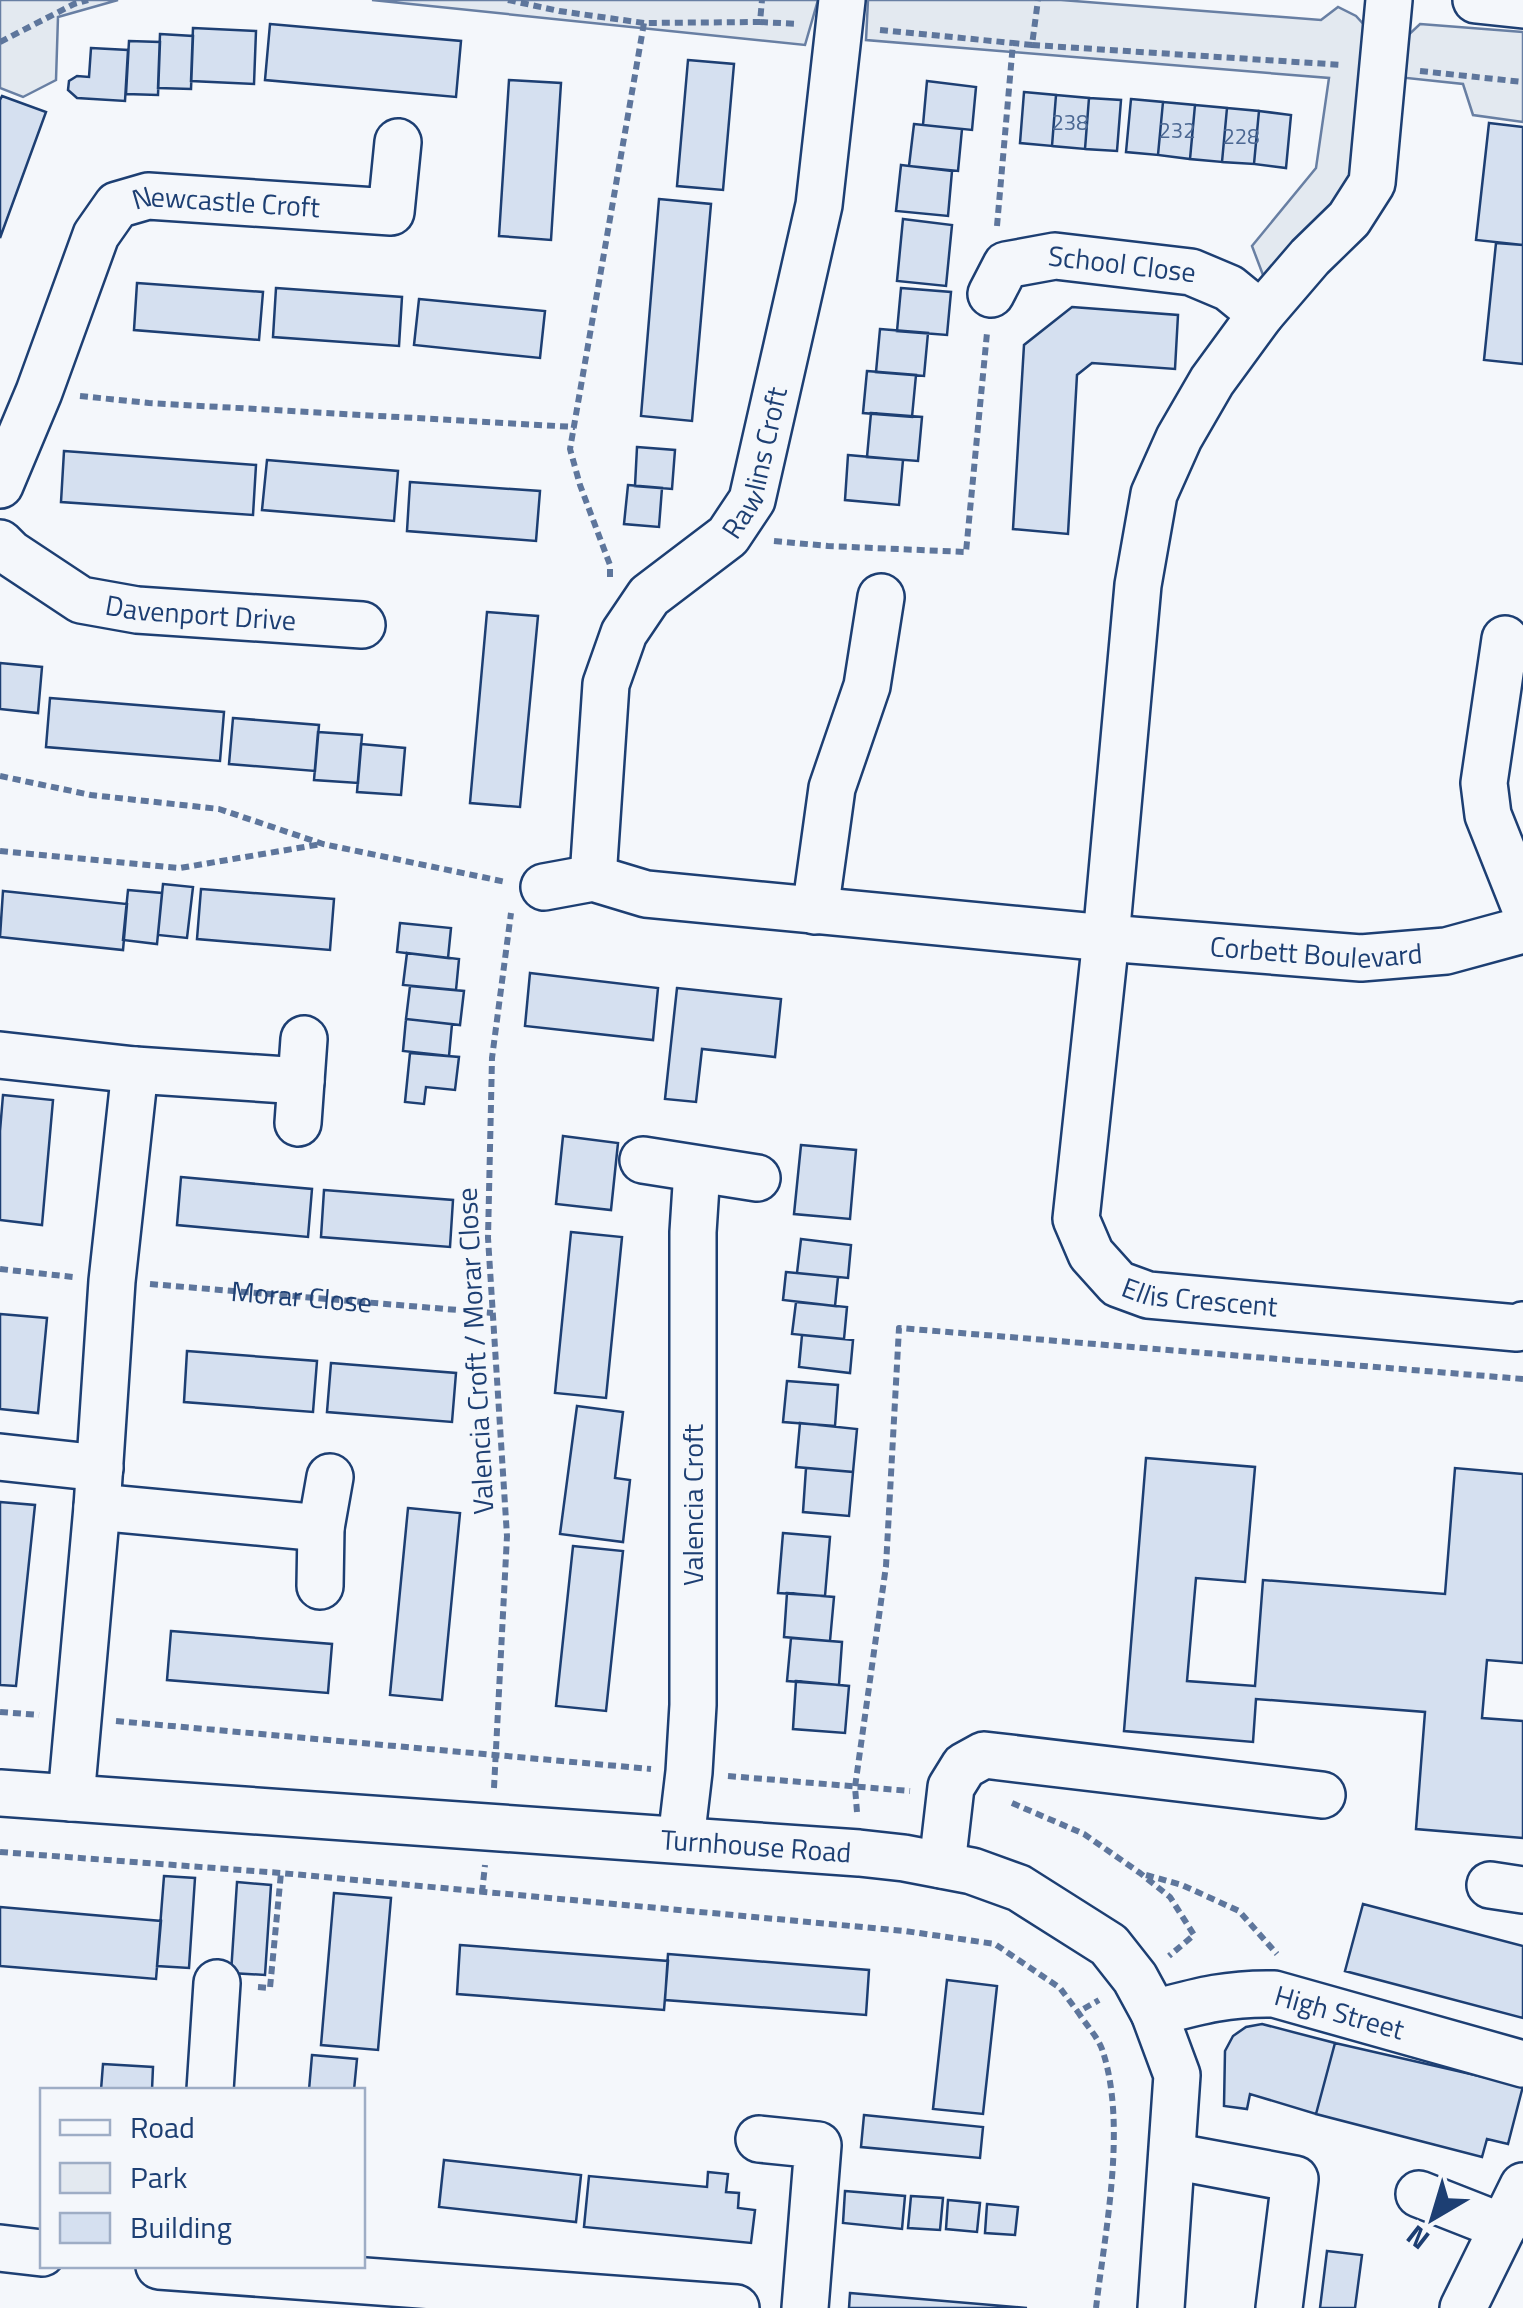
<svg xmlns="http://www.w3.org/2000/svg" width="1523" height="2308" font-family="'Titillium Web',sans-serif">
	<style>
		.green { fill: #e3e9f0; stroke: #687fa3; stroke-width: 2.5 }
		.building { fill: #d5e0f0; stroke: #1d3f73; stroke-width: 2.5 }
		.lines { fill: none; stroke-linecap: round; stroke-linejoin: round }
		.minor-casing { stroke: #1d3f73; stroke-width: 50 }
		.path { stroke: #5e769c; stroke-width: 6; stroke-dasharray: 8 5; stroke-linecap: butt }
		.minor { stroke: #f4f7fb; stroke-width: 45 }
		.labels { text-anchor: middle; stroke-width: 8; stroke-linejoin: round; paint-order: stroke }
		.number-label { font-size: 22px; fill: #4b6792 }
		.street-label { font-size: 28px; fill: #1d3f73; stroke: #f4f7fb }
	</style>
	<rect width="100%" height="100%" fill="#f4f7fb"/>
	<!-- green -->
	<path class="green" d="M0,0H118L58,17L56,80L23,97L0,88Z
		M372,0H818L805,45Z
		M868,0H1061L1321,20L1338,7L1356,16L1366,27L1355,175L1337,216L1263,275L1252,246L1316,168L1329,78L866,40Z
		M1420,24L1523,32V122L1473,115L1463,84L1397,77L1403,40Z"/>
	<!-- building -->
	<path class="building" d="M270,24L461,41L456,97L265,80Z
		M193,28L256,31L254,84L191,81Z
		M160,34L193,36L191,89L158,88Z
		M129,41L160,42L158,95L126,94Z
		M91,48L128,50L125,101L77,98L68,90L69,81L77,76L89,77Z
		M688,60L734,64L723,190L677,186Z
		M509,80L561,83L551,240L499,236Z
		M927,81L976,87L972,130L923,125Z
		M1024,92L1056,95L1052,146L1020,143Z
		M1056,95L1089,98L1085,149L1052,146Z
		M2,96L46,112L0,238V100Z
		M1089,98L1121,100L1117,151L1085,149Z
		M1131,99L1163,102L1158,155L1126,152Z
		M1163,102L1195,105L1190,159L1158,155Z
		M1195,105L1227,108L1222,162L1190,159Z
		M1227,108L1259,111L1254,164L1222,162Z
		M1259,111L1291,115L1286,168L1254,164Z
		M1489,123L1523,127V245L1476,240Z
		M914,124L962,129L958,171L909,166Z
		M901,165L952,171L948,216L896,211Z
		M659,199L711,204L692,421L641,416Z
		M903,219L952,225L946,286L897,281Z
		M1496,243L1523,245V364L1484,360Z
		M137,283L263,292L259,340L134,330Z
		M276,288L402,297L399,346L273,337Z
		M901,288L951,292L947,335L897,331Z
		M419,299L545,311L540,358L414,345Z
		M1072,307L1178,315L1175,369L1092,363L1077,375L1068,534L1013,529L1024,345Z
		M880,329L928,333L924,376L876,372Z
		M867,371L916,375L912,417L863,413Z
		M871,413L922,417L918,461L867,457Z
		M637,447L675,450L672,489L635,486Z
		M64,451L256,465L253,515L61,502Z
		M848,455L903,460L899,505L845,500Z
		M267,460L398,471L394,521L262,510Z
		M410,482L540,491L536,541L407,531Z
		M628,485L662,488L659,527L624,524Z
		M487,612L538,616L520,807L470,803Z
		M0,663L42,667L38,713L0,709Z
		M50,698L224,712L220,761L46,747Z
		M233,718L319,725L315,771L229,764Z
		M318,732L362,735L358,783L314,780Z
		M361,744L405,748L401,795L357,792Z
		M163,884L193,887L187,938L158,935Z
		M201,889L334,899L330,950L197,939Z
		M128,890L162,893L157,944L123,940Z
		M3,891L127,904L123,950L0,937Z
		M400,923L451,928L448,958L397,952Z
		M407,953L459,959L456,990L403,985Z
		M530,973L658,988L653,1040L525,1026Z
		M410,986L464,991L460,1025L406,1019Z
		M677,988L781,999L775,1057L702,1049L696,1102L665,1099Z
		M406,1019L452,1024L449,1056L403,1051Z
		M410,1053L459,1057L455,1090L426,1087L424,1104L405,1102Z
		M3,1095L53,1100L42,1225L0,1220V1131Z
		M563,1136L618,1143L611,1210L556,1204Z
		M801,1145L856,1150L850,1219L794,1214Z
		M181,1177L312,1189L308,1237L177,1225Z
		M324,1190L453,1200L450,1247L321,1237Z
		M571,1232L622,1237L606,1398L555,1393Z
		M801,1239L851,1245L848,1278L797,1273Z
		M786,1272L838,1277L835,1306L783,1300Z
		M796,1302L847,1307L844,1339L792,1334Z
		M0,1314L47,1318L38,1413L0,1409Z
		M802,1335L853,1340L850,1373L799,1367Z
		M187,1351L317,1361L313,1412L184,1402Z
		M331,1363L456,1373L452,1422L327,1412Z
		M787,1381L838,1385L835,1426L783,1422Z
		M577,1406L623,1412L615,1478L630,1480L623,1542L560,1534Z
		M800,1423L857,1429L853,1472L796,1467Z
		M1146,1458L1255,1467L1245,1582L1196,1578L1187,1681L1255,1686L1263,1580L1445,1594L1455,1468L1523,1474V1663L1487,1660L1482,1718L1523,1721V1838L1416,1829L1425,1712L1256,1699L1253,1742L1124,1731Z
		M806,1468L853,1472L849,1516L803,1512Z
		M0,1502L35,1505L16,1686L0,1685Z
		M408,1508L460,1513L442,1700L390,1695Z
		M783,1533L830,1537L825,1596L778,1593Z
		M573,1546L623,1551L606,1711L556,1706Z
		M787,1593L834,1597L830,1641L784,1637Z
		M171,1631L332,1644L328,1693L167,1680Z
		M791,1638L842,1642L839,1685L787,1681Z
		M796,1681L849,1686L845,1733L793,1729Z
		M164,1876L195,1878L189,1968L157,1966Z
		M237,1882L271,1885L265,1975L231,1973Z
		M334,1893L391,1898L378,2050L321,2045Z
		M1363,1904L1523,1946V2018L1345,1971Z
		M0,1907L161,1921L156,1979L0,1966Z
		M460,1945L668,1961L664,2010L457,1994Z
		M668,1954L869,1970L866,2015L665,2000Z
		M947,1980L997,1986L983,2114L933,2109Z
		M1262,2024L1335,2043L1316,2114L1250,2094L1247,2109L1224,2106L1225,2051L1233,2036L1246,2027Z
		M1335,2043L1523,2086L1508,2144L1487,2139L1482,2157L1316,2114Z
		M312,2055L357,2059L354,2090H309Z
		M103,2064L153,2067L152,2090H101Z
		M864,2115L983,2127L980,2158L861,2147Z
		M444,2160L581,2175L576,2222L439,2207Z
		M708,2172L728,2174L726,2192L739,2193L738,2208L755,2210L751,2243L584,2227L589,2176L707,2187Z
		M845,2191L905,2196L902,2229L843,2223Z
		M911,2196L943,2198L940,2230L908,2228Z
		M948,2200L980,2203L977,2232L946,2229Z
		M987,2204L1018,2207L1015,2235L985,2233Z
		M1327,2251L1362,2255L1355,2308H1320Z
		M850,2293L1027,2308H849Z"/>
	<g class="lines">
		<defs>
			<g id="minor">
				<path id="s2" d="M1389,0L1372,183L1349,219L1310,257L1261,314L1212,381L1179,438L1154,494L1138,585L1106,938L1076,1219L1091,1254L1118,1284L1148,1295L1517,1328L1523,1325"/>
				<path d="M1476,0L1523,5"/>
				<path id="s3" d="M991,294L1006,265L1055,256L1191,272L1229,288L1261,314"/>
				<path id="s4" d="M0,485L39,392L96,235L117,205L148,196L391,212L398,142"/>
				<path id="s5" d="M0,543L10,553L81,600L137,610L362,625"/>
				<path d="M1505,639L1484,783L1488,815L1523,903"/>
				<path id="s6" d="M593,878L606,684L624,633L649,596L728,536L752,500L819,205L842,0"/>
				<path id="s7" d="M544,887L593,878L646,894L1106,938L1361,958L1446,951L1523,930"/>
				<path d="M815,911L832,788L867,686L881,597"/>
				<path d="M0,1055L135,1070L301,1081"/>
				<path d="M298,1123L304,1039"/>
				<path d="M643,1160L757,1178"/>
				<path d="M0,1457L100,1468"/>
				<path d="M97,1507L321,1528"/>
				<path d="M320,1586L321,1528L330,1477"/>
				<path id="s8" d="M0,1793L859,1853L904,1858L972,1871L1019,1888L1109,1945L1135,1978L1154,2013L1177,2075L1161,2308"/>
				<path d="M71,1798L97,1507L112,1281L135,1070"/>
				<path d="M681,1840L689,1772L693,1705V1232L697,1170"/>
				<path d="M942,1865L951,1787L964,1766L984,1755L1322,1795"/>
				<path d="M1490,1885L1523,1890"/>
				<path id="s9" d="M1154,2013C1199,2001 1227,1993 1274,1994L1523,2064"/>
				<path d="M210,2090L217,1983"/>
				<path d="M759,2139L818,2145L805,2308"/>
				<path d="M1172,2156L1295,2179L1279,2308"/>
				<path d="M1419,2194L1503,2227"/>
				<path d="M0,2248L42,2253"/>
				<path d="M159,2266L736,2308"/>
				<path d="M1463,2308L1523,2186"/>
			</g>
		</defs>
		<!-- minor casing -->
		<use href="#minor" class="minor-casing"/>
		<!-- path -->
		<g class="path">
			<path d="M508,0L559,11L644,23"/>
			<path d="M760,22L798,24"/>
			<path d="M880,30L1013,43"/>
			<path d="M0,42L74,4L88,0"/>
			<path d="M1032,45L1343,65"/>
			<path d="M1420,71L1523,82"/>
			<path d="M997,226L1013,43L1032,45L1038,0"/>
			<path d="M80,396L149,403L575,427"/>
			<path d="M774,541L828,546L966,552L987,333"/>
			<path d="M610,577V565L580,485L570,449L644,23L760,22L762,0"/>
			<path d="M0,776L91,795L219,809L323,844L506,882"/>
			<path d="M0,851L180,868L322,844"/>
			<path d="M0,1269L73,1277"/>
			<path id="s1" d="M150,1284L493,1313"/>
			<path d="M0,1712L39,1715"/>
			<path d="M116,1721L651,1769"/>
			<path d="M728,1776L910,1791"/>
			<path d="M494,1788L507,1536L488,1238L492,1058L511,913"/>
			<path d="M1012,1803L1084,1834L1140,1873L1170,1897L1194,1935L1169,1956"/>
			<path d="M857,1812L855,1787L886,1566L899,1328L1523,1379"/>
			<path d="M0,1852L281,1873L905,1931L995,1944L1060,1988L1078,2012"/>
			<path d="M1146,1875L1182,1885L1239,1911L1277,1954"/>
			<path d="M482,1893L485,1865"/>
			<path d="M258,1987L270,1988L281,1873"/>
			<path d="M1096,2308C1105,2231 1127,2127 1103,2052C1099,2038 1086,2025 1078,2012L1099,2000"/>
		</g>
		<!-- minor -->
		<use href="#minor" class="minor"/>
	</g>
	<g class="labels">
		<!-- number labels -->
		<g class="number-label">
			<text x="1070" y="130">238</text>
			<text x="1177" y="138">232</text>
			<text x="1241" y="144">228</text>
		</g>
		<!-- street labels -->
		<g class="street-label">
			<text dy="10" stroke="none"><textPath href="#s4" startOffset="415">Newcastle Croft</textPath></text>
			<text dy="10" stroke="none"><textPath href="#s3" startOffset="150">School Close</textPath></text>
			<text dy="10" stroke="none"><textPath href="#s6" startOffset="472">Rawlins Croft</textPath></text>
			<text dy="10" stroke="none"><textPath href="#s5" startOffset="220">Davenport Drive</textPath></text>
			<text dy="10" stroke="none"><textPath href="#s7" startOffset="778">Corbett Boulevard</textPath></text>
			<text dy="10" stroke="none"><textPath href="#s2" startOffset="1458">Ellis Crescent</textPath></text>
			<text dy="10" stroke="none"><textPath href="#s1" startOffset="152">Morar Close</textPath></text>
			<text transform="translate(475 1351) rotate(-93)" y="10">Valencia Croft / Morar Close</text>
			<text transform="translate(693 1505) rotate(-90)" y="10">Valencia Croft</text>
			<text dy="10" stroke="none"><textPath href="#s8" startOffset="758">Turnhouse Road</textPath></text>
			<text dy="10" stroke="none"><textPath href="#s9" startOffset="190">High Street</textPath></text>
		</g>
	</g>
	<!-- legend -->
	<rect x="40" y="2088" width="325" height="180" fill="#f4f7fb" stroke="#9eadc5" stroke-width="2.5"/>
	<rect x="60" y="2120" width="50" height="15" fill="#f4f7fb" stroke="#9eadc5" stroke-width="2.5"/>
	<text x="130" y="2138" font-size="30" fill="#1d3f73">Road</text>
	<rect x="60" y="2163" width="50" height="30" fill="#e3e9f0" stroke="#9eadc5" stroke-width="2.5"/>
	<text x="130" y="2188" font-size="30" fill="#1d3f73">Park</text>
	<rect x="60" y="2213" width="50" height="30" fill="#d5e0f0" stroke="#9eadc5" stroke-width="2.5"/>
	<text x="130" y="2238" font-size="30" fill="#1d3f73">Building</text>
	<!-- north arrow -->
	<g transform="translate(1433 2218) rotate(218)" stroke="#f4f7fb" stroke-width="8" paint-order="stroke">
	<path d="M0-8L18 38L0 25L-18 38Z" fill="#1d3f73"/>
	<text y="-15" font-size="28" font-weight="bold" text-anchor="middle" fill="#1d3f73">N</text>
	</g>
</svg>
